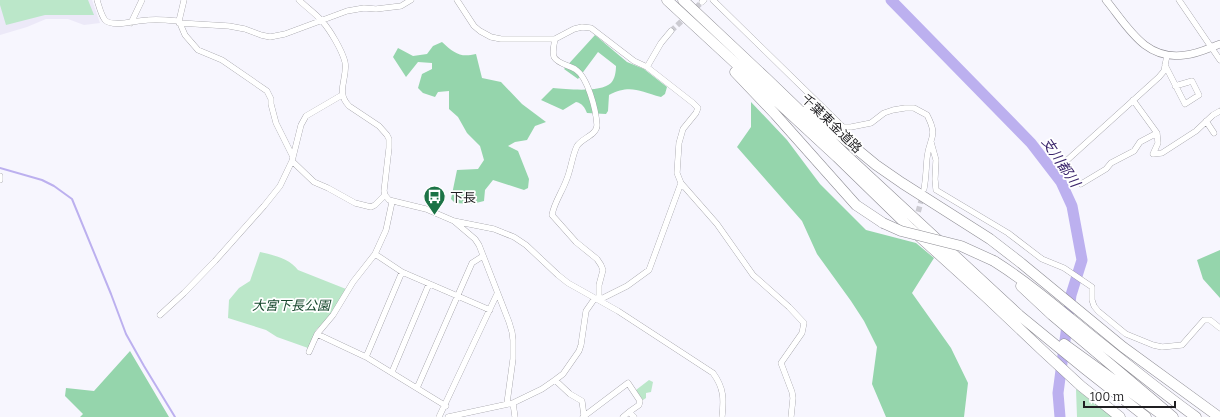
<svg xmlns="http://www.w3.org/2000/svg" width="1220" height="417" font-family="Bitter,'Noto Sans JP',serif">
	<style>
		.built { fill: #ece9f8 }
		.green { fill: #bbe7c9 }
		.forest { fill: #95d5ac }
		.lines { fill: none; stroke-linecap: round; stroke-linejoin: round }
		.stream { stroke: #bcb0ef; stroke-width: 2 }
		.river { stroke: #bcb0ef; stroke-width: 11 }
		.minor-tunnel { stroke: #cccbd2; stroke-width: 5.5; stroke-dasharray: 5.5 3; stroke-linecap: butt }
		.minor-casing { stroke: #8e8d94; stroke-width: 6 }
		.tertiary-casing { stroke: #8e8d94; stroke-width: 8 }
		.motorway-casing { stroke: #8e8d94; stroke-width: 11 }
		.minor { stroke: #fff; stroke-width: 5.5 }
		.tertiary { stroke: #fff; stroke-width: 7 }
		.motorway { stroke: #fff; stroke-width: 10 }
		.motorway-bridge-casing { stroke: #8e8d94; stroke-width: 11; stroke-linecap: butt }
		.motorway-bridge { stroke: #fff; stroke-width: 10 }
		.labels { text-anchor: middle; stroke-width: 3.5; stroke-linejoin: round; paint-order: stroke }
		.street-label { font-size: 13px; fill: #1f1e21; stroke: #fff }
		.poi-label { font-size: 13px; fill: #1f1e21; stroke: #fff; text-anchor: start }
		.park-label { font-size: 13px; font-style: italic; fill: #16472c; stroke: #fff }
		.water-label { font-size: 14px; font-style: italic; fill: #39236a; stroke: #fff }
	</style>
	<rect width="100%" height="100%" fill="#f7f6fe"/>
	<!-- built -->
	<path class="built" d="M0,0H92L100,23L84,25L68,19H46L27,27L0,35Z"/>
	<!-- green -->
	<path class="green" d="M0,0H88L94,15H45L6,25L0,5Z
		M260,252C274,255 290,259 298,270L346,289L333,312L316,330L308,348L277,337L266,330L228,318L229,300L239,288L250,281Z
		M649,380L653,382L651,392L646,393V398L643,400L636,390Z
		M1076,389L1112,417H1077Z"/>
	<!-- forest -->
	<path class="forest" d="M595,35L627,62L644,69L667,87L665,94L661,97C639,91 630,84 609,95L608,111L606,114L587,113C585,108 582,103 576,102L563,110L541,100L553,88C567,89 600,93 611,83C615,79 616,71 616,66L598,52L578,79L564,69Z
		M442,42C454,53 460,58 476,54L482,78L501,82L522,104L546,122L535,126L527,140L515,142L508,146L518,151L529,179L528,188L524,190L493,180L485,190L484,201L472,204L455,203L451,199L457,170L478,169L484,160L480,146L467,133L458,117L449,109V91L438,92L435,97L423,93L418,88L422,74L432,69V63L418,62L406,77L393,57L398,48L413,56L427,54L433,46Z
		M751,102L787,140L820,184L866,230L916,243L934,258L912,293L951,348L968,383L964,417H886L872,384L877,347L864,321L851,301L817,254L802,221L737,147L751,127Z
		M1220,250V298L1203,279L1197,260Z
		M130,351L169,417H80L83,414L65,396L66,388L94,391Z"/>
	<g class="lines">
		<!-- stream -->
		<path class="stream" d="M0,168L42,180L54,186L72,199L111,294L126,334L144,366L175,417"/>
		<!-- river -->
		<path class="river" d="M891,0L1031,143L1061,182L1072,206L1082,260L1071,295L1058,393L1060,417"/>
		<!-- minor-tunnel -->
		<path class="minor-tunnel" d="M671,31L702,2
			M916,220L923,194"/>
		<defs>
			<path id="minor" d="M97,0C99,6 101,15 105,20C113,28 137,20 148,20C158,19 168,20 179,21
				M184,0L179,21L185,35L198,50L222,60L267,91L271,99V104L276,123L293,157
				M299,0C306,7 315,13 322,21C330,30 342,50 345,62C348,79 335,91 349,106L379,126L387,135L389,139V148L384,191L385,195L389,200L426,209L454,221L494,229L514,237L526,245L558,275L568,283L618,311L713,373C724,388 724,399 722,417
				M457,0L474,26L480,31L491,37L501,39H555L574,29L582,27L591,28L634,61L647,67L693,103L698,108L696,113L683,129L679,143L677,173L681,183L717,224L753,275L789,307L804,323L802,333L781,363L792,392L793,398L791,417
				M713,0L843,127H851L871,123L884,113L893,110L905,108H914L927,115C939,138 929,137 927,158C926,169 926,179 924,189
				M1179,0L1220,60
				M702,2L704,0
				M131,23L142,0
				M179,23L229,26L245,29L261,35L270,37L285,34L347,11L364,8L376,9L401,6L411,0
				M555,39C554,44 552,52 554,57C558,64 568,65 575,69C588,77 596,110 597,125C597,135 582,138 577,146C572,156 571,170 566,181C562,192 554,203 552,215L576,242L597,259L601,265L603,270L599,285V300L627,286L649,270L681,183
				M1165,65L1185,104L1199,95L1192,81L1175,86
				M647,67L661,43L671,31
				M1133,100L1157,133L1158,143L1153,154L1162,153L1196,131L1213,115L1220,111
				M1206,121L1214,133
				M931,142L936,160L935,179L936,190L1008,233L1042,259L1064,268L1092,287V300L1094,306L1098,311L1126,334L1153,345L1162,347L1182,345L1204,320H1210L1220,328
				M292,161L314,182L328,188L355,203L371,207L375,205L385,195
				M1064,163L1159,77L1164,71L1167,55
				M0,176V180
				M1081,184L1106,169L1111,163L1134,151L1140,142L1157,133
				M455,222L475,239L479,245L509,322L512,332L513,340V359L507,403
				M375,254L402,272L490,310
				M160,315L184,293L215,261L264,206L280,186L292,161L301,125L306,116L342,95
				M317,334L366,357L446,406
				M309,352L317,334L333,315L353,282L375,254L386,230L392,202
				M366,357L402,272
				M392,372L429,284
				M555,380L570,394L582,401L584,416
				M417,388L472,263L483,256
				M513,403L515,417
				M439,417L497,294
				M448,417L513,403L542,389L555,380L563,374L579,351L581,345L586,311L595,298
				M583,417L628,383L640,401L639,405L629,412
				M623,417L629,412L634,417"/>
			<path id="tertiary" d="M1106,0C1128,27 1145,61 1185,55C1197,54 1209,48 1220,44"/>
			<path id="motorway" d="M667,0L837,157L911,229L986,297L1042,350L1081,386L1120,417
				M683,0L767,79L845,154L1019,315L1085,369L1146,417
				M735,72L775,114L856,205L883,223
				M808,109L876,165L902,183L990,239L1021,263L1123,347L1219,417
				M994,261C1029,283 1061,311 1093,337C1127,364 1161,392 1196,417
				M1021,286L1052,315L1173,417
				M1064,344L1165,417"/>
		</defs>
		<!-- minor casing -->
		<use href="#minor" class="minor-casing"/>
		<!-- tertiary casing -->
		<use href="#tertiary" class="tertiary-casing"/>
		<!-- motorway casing -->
		<use href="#motorway" class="motorway-casing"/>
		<!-- minor -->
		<use href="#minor" class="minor"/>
		<!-- tertiary -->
		<use href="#tertiary" class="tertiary"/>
		<!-- motorway -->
		<use href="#motorway" class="motorway"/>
		<defs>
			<path id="motorway-bridge" d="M883,223L901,231L961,246L994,261"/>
		</defs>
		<!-- motorway-bridge casing -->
		<use href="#motorway-bridge" class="motorway-bridge-casing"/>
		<!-- motorway-bridge -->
		<use href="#motorway-bridge" class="motorway-bridge"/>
	</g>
	<!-- icons -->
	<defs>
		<symbol id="bus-pin" viewBox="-11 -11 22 30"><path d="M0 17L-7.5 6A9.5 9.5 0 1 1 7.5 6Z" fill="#1c7346" stroke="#fff"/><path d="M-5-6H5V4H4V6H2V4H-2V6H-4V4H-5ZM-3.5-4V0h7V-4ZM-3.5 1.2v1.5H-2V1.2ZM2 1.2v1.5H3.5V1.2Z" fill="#fff"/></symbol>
	</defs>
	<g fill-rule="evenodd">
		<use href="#bus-pin" x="422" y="184" width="25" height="34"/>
	</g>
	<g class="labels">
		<!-- street labels -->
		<g class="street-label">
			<text transform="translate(832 123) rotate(44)" y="5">千葉東金道路</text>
		</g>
		<!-- poi labels -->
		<g class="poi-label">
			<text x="450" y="202">下長</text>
		</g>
		<!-- park labels -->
		<g class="park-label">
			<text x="291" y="310">大宮下長公園</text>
		</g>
		<!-- water labels -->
		<g class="water-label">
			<text transform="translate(1061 162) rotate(56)" y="5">支川都川</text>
		</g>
	</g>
	<!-- scale -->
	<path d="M1084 401v6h91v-6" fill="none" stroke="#1f1e21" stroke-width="2"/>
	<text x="1090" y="401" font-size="12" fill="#1f1e21" stroke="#ffffff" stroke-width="3" paint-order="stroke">100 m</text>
</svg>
